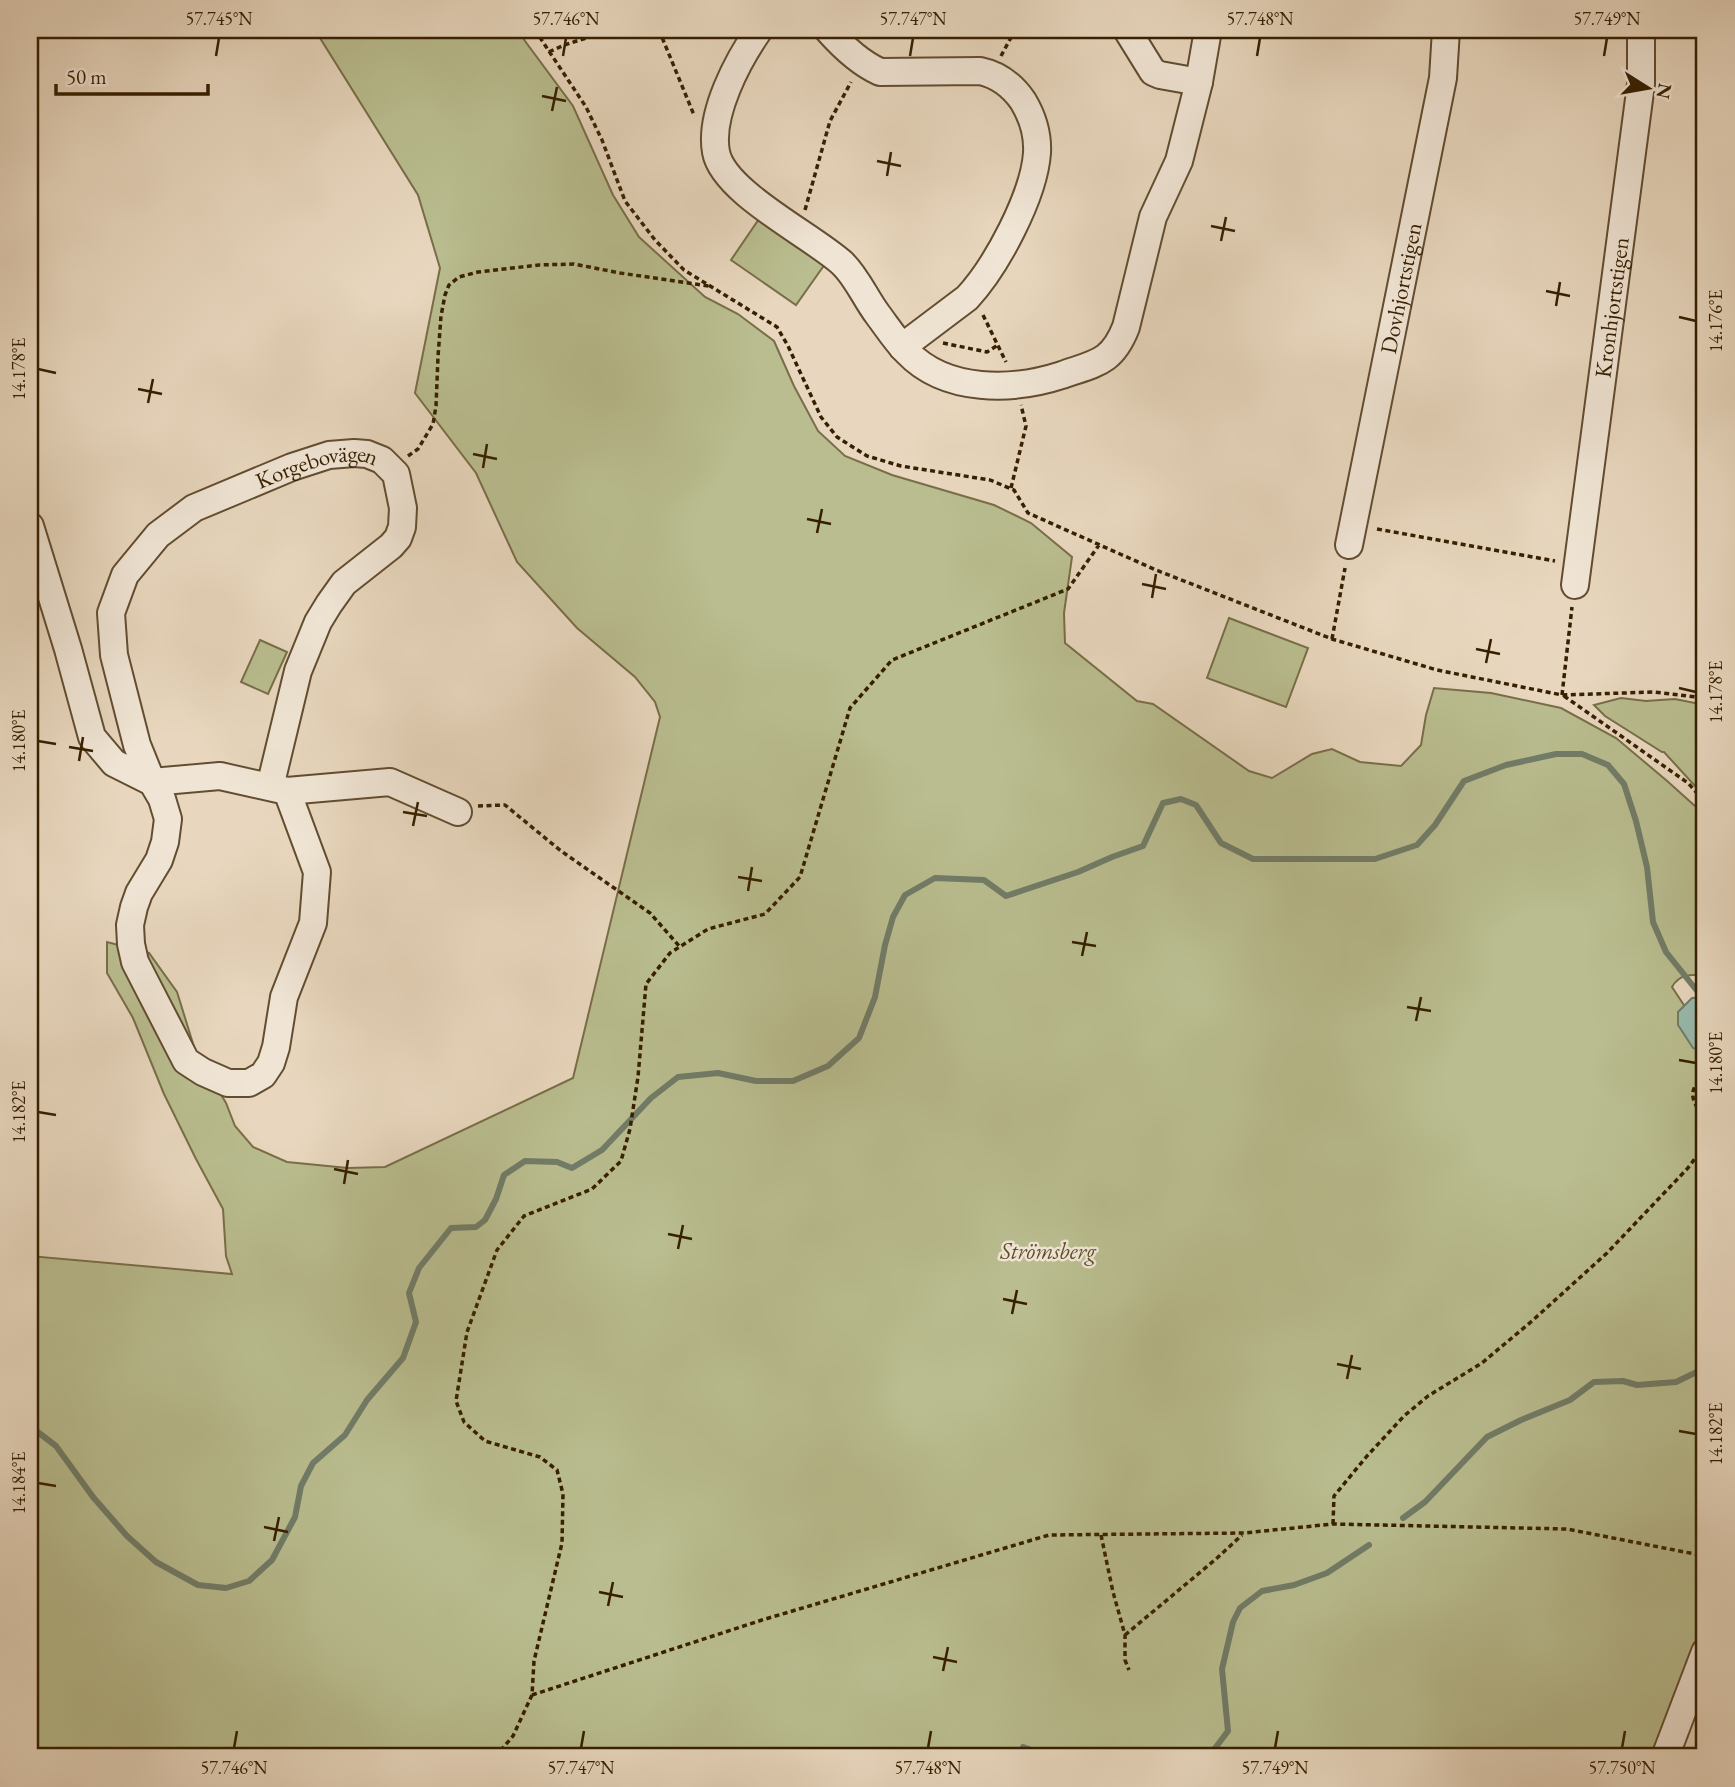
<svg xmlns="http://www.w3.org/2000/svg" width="1735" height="1787" font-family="'EB Garamond',serif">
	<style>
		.green { fill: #b9bd8f; stroke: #786e48; stroke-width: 2 }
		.water { fill: #98baac; stroke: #717c67; stroke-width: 2 }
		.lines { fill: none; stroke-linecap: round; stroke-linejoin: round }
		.stream { stroke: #717c67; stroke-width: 6 }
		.minor-casing { stroke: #624d30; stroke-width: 30 }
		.path { stroke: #361f00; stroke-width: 3.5; stroke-dasharray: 5 3.5; stroke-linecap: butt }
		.minor { stroke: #f0e5d5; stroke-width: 26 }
		.ticks { fill: none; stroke: #361f00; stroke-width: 2.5 }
		.labels { text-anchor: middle; stroke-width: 5; stroke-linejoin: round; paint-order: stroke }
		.street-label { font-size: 23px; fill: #361f00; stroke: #f0e5d5 }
		.park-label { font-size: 23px; font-style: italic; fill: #5d4e2b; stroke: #f0e5d5 }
		.neatline { fill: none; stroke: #361f00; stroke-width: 2.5 }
		.ticks-label { font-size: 18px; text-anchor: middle; fill: #361f00 }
	</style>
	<rect width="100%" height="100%" fill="#e8d7be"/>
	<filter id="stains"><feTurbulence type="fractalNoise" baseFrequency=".00286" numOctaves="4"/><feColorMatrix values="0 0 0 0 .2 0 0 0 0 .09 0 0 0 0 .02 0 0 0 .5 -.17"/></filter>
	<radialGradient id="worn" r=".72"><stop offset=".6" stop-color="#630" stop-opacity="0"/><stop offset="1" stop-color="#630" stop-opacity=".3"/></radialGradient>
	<!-- green -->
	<path class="green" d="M315,30H519L525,41L573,106L613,195L639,237L705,297L738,314L774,341L794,386L818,431L845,456L892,475L994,505L1031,523L1072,557L1064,613L1065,643L1137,701L1153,704L1249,771L1272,778L1312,754L1332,749L1360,762L1401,766L1421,745L1426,715L1434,688L1491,693L1561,708L1616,738L1666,780L1705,815V976C1691,974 1679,974 1672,987L1705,1037V1643L1659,1757H30V1256L232,1274L226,1256L223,1209L196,1159L164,1094L133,1018L107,973V942L149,953L177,992L195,1050L226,1103L235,1126L253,1147L287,1162L348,1168L385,1167L573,1078L660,717L655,702L635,677L577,628L517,562L476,473L415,393L440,268L418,195Z
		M759,219L825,264L796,305L731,260Z
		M1229,618L1308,648L1286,707L1207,678Z
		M260,640L287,652L268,694L241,682Z
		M1621,698L1646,701L1675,699L1705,705V797L1664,752H1662L1605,716L1594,705Z"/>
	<!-- water -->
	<path class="water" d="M1705,997V1053L1693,1048L1678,1025V1012L1692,998Z"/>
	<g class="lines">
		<!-- stream -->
		<path class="stream" d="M30,1426L56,1446L93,1497L127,1536L156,1562L198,1585L226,1588L249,1581L272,1560L295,1517L301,1486L313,1463L345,1435L367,1400L403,1358L416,1322L409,1293L419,1268L451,1228L476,1227L485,1220L496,1199L504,1175L525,1161L557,1162L572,1168L602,1150L651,1098L678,1077L718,1073L756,1081H793L828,1066L859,1038L875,997L885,945L893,917L905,895L935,878L984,880L1006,896L1078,872L1112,857L1143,846L1163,803L1181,799L1196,805L1221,843L1253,859H1375L1417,845L1435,825L1464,781L1506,765L1556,754H1582L1608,765L1624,784L1636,821L1647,867L1653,922L1666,952L1702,997
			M1403,1518L1425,1502L1487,1437L1521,1420L1570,1400L1594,1382L1623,1381L1637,1385L1676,1382L1705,1368
			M1020,1757L1023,1747L1050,1757
			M1202,1757L1210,1755L1228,1731L1222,1669L1233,1622L1240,1608L1262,1591L1294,1585L1327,1573L1369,1545"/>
		<defs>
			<g id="minor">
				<path d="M759,30C738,60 709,114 716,152C723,192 811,235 842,263C857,277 865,298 878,315C887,327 896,341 907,352C946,393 1013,391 1062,375C1096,363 1112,363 1126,327L1153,217L1179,161L1199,82L1208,30"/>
				<path d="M828,30C843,47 860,63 880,72L980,71C999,75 1012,85 1023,101C1032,116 1038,135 1037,153C1034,196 996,267 967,298L902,347"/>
				<path d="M1127,30L1153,72L1160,75L1199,82"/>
				<path id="s1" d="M30,526L68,649L92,737L114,763L152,782L220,776L287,791L317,872L313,923L284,997L276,1047L271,1063L263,1075L249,1083H228L203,1072L186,1061L135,962L131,944L130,925L134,907L139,893L159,860L165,842L168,819L162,799L152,782L137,745L114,655L111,613L125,575L158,535L194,508L292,467L329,455L354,453L367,454L382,460L396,474L403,508L402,527L398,538L391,546L344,583L329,604L318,622L298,671L270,787"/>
				<path id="s2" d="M1349,545L1443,78L1446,30"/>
				<path id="s3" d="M1575,585L1641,84V30"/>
				<path d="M287,791L390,782L458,812"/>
				<path d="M1665,1757L1705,1652"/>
			</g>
		</defs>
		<!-- minor casing -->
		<use href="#minor" class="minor-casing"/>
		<!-- path -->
		<path class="path" d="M535,30L586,107L602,140L625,201L655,240L684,270L777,327L788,346L821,417L837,437L867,456L901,466L990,480L1014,490L1028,513L1156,570L1332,639L1437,670L1562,695L1654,692L1705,698
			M659,30L694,115
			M549,52C582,36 611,32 647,30
			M1001,56L1015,30
			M805,210L830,121L851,82
			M983,315L1006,362
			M943,343L987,352L998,345
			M408,456L418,449L433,424L436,406L438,357L441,316L445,295L449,285L459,277L478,272L539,265L574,264L620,273L709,286
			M1011,488L1026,426L1021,405
			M1377,529L1555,561
			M1332,639L1345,568
			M1562,695L1572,607
			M1564,696L1688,783L1705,802
			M478,806L505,805L561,851L650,913L680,947
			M1333,1524L1334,1496L1367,1456L1404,1416L1428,1396L1482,1363L1532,1321L1607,1253L1687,1169C1700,1153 1708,1139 1702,1118C1700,1111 1694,1104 1693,1097C1691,1088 1700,1079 1705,1073
			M1101,1535L1113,1592L1125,1635V1660L1129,1670
			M1125,1635L1216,1559L1242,1535
			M532,1695L762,1620L1049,1535L1244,1533L1333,1524L1567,1529L1705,1556
			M495,1757L513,1736L532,1695L534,1661L562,1543L563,1494L557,1470L540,1457L485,1441L464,1422L456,1401L467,1332L497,1250L524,1216L592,1189L621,1161L630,1129L638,1077L646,984L670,953L708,929L765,914L800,877L850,708L892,660L1068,589L1099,545"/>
		<!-- minor -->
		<use href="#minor" class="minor"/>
	</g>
	<!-- ticks -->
	<path class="ticks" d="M216,56L219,38M563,56L566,38M910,56L913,38M1257,56L1260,38M1604,56L1607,38M542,96L566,101M552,111L557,87M877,161L901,166M887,176L891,152M1211,226L1235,231M1221,241L1226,217M1546,291L1570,296M1556,306L1560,282M1679,317L1696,321M38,369L56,373M138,389L162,394M148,403L153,379M473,454L497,459M483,468L487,444M807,519L831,524M817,533L822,509M1142,584L1166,589M1152,598L1156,574M1476,649L1500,654M1486,663L1491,639M1679,688L1696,692M38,741L56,744M69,747L93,751M79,761L83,737M403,812L427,816M413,826L418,802M738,877L762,881M748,891L752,867M1072,942L1096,946M1082,956L1087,932M1407,1007L1431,1011M1416,1021L1421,997M1679,1060L1696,1063M38,1112L56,1115M334,1169L358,1174M344,1184L348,1160M668,1234L692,1239M678,1249L683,1225M1003,1299L1027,1304M1012,1314L1017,1290M1337,1364L1361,1369M1347,1379L1352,1355M1679,1431L1696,1434M38,1483L56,1486M264,1527L288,1532M274,1541L279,1517M599,1592L623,1597M608,1606L613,1582M933,1657L957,1662M943,1671L948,1647M234,1748L237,1731M581,1748L584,1731M928,1748L931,1731M1275,1748L1278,1731M1622,1748L1625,1731"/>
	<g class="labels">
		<!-- street labels -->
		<g class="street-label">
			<text dy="8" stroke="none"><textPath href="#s2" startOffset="262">Dovhjortstigen</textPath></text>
			<text dy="8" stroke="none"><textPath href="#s3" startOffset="280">Kronhjortstigen</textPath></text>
			<text dy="8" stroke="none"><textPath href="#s1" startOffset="1564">Korgebovägen</textPath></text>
		</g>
		<!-- park labels -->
		<g class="park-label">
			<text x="1048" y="1259">Strömsberg</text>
		</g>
	</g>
	<!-- margin -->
	<rect width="1735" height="1787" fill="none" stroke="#e8d7be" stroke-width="77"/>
	<!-- north arrow -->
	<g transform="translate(1648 88) rotate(101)" stroke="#f0e5d5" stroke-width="5" paint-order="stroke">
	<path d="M0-5L12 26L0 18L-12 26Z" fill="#361f00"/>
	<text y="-10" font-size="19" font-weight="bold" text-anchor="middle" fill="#361f00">N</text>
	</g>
	<!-- scale -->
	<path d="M56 84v10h152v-10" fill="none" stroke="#361f00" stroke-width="3.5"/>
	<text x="66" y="84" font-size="21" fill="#361f00" stroke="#f0e5d5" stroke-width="5" paint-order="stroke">50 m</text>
	<rect x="38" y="38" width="1658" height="1710" class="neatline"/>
	<g class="ticks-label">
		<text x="219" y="25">57.745°N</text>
		<text x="566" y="25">57.746°N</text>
		<text x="913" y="25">57.747°N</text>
		<text x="1260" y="25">57.748°N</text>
		<text x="1607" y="25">57.749°N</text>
		<text transform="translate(1716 321) rotate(-90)" y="6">14.176°E</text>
		<text transform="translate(19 369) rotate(-90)" y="6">14.178°E</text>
		<text transform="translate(1716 692) rotate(-90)" y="6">14.178°E</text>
		<text transform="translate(19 741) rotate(-90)" y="6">14.180°E</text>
		<text transform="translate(1716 1063) rotate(-90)" y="6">14.180°E</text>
		<text transform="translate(19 1112) rotate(-90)" y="6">14.182°E</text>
		<text transform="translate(1716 1434) rotate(-90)" y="6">14.182°E</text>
		<text transform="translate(19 1483) rotate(-90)" y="6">14.184°E</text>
		<text x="234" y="1774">57.746°N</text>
		<text x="581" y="1774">57.747°N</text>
		<text x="928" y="1774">57.748°N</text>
		<text x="1275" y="1774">57.749°N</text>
		<text x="1622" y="1774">57.750°N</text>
	</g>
	<rect width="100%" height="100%" filter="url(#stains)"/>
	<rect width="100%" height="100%" fill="url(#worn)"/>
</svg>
